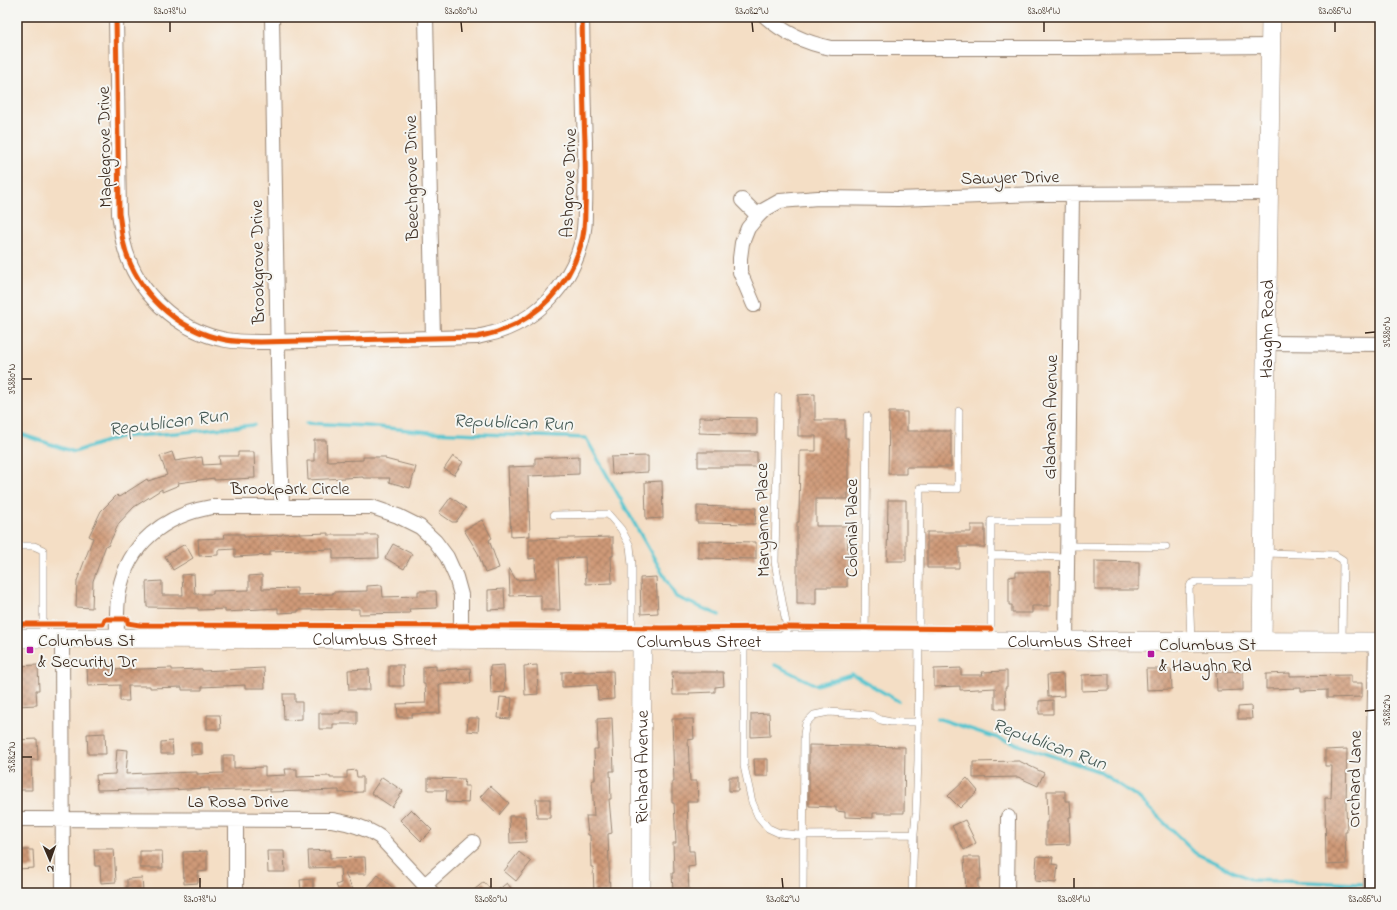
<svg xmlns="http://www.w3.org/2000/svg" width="1397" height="910" font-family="'Indie Flower',sans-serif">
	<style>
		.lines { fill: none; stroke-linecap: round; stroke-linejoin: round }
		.stream { stroke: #58c5cf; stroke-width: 3.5 }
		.building { fill: url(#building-cross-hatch) }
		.lane-casing { stroke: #988472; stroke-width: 8 }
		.street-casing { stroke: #988472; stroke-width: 16 }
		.secondary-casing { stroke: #988472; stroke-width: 20 }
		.lane { stroke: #fff; stroke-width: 7 }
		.street { stroke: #fff; stroke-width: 14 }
		.secondary { stroke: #fff; stroke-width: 19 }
		.cycleway-casing { stroke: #f6f6f2; stroke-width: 8 }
		.cycleway { stroke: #e8590c; stroke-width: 5 }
		.ticks { fill: none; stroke: #3b2a1e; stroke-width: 1.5 }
		.poi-dot { fill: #b5179e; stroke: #f6f6f2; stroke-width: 1.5 }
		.labels { text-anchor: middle; stroke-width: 4; stroke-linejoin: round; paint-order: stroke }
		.street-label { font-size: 18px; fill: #3b2a1e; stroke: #f6f6f2 }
		.poi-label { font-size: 18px; fill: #3b2a1e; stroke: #f6f6f2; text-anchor: start }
		.water-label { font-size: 19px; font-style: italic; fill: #445853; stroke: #f6f6f2 }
		.neatline { fill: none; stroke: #3b2a1e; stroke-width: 1.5 }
		.ticks-label { font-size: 10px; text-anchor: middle; fill: #3b2a1e }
	</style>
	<defs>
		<pattern id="building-cross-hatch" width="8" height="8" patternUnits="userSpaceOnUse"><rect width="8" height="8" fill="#cf9a78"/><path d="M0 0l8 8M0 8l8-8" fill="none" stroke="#a97e62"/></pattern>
	</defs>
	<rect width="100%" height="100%" fill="#f6f6f2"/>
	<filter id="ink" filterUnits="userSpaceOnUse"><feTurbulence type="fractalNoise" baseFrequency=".025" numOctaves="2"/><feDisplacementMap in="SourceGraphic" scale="8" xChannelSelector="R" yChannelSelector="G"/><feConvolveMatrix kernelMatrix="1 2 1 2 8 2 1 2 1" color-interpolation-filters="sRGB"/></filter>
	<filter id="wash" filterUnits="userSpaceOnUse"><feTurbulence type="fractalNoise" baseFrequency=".012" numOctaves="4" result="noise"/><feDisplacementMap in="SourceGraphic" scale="16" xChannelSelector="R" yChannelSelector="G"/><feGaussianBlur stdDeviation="0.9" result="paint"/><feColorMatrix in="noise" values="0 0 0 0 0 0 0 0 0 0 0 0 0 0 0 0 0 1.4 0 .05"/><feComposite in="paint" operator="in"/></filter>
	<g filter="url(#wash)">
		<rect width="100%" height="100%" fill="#f4dec5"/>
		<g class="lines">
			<!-- stream -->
			<path class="stream" d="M306,423L367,426L429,432L586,438L676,597L719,615
				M17,433L74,452L119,437L176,433L254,425
				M775,665L816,685L852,674L898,701
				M937,718L1098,771L1139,798L1195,853L1251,880L1361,884"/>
		</g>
		<g id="blocks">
			<!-- building -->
			<path class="building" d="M815,394V420H845V438H848V499H816V526H848L847,587H816V604H797V522H799L800,451H816V436H798V395Z
				M889,412H907V431H951V467H906V474H888Z
				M699,417L757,418V435L699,433Z
				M314,440H326L327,461L363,460V457H385V459L416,467L410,488L389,482L390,478H363V477L308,480L307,461H314Z
				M172,452L175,461L202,457L203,465L220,464L219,456H238V452H254L255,478L214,480V478L178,483L179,485L162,492V489L134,507L119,523L108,546L106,545L93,581L92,608L76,607L77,581L93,538L89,536L101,511L117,495L119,497L147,479L148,481L167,475L160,456Z
				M698,452H757V467H698Z
				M453,456L463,462L454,475L444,469Z
				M579,456V474L528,476L530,536L511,537L508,467L535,466V458Z
				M648,456V472L612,474L611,457Z
				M662,481L663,518L646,519L645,482Z
				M451,497L466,508L456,522H452L439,513Z
				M888,500H906V561H887Z
				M697,506L756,508L755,524L697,523Z
				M482,520L492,538L489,540L499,568L485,573L478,553L464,530Z
				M971,525H985V547H959V568H927V532H971Z
				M300,533V534L328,533V535H378L379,558L333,559V549L270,551V555L235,557V549L218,550V555L199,556L198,539L225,538L224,534H244V537L282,535V534Z
				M613,537V556H611L612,583L586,584L585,557L558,558L560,610H541V595L510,596L509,568L516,580L536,579L535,558L529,559V539Z
				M698,541L756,542V559L698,558Z
				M185,544L193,558L173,570L165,556Z
				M393,544L412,554L404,569L385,558Z
				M1095,561L1139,562V590H1095Z
				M1016,572H1051V606H1032V613H1012V605H1009V577L1016,576Z
				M194,574L195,594H213V591L249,590V576L262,575V589L297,588V595L333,594V592L367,591V586L382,585L383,597L418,596V591H436L437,608L409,609L410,613L359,614V609L298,610V612L278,613V608L243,610V611L225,612V609L198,610V608L147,607L146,582L162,581V595H183L182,575Z
				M656,577L658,613L641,614L640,578Z
				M504,589L505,609L488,610V590Z
				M38,665L39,690H36L37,705L17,706V666Z
				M389,665H403L404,686H389Z
				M504,665L505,692L491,693L490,666Z
				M537,665L538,694L525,695L524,666Z
				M436,666V670L470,668L471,683L439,684L440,713L412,714V717H398L397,704L426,703L425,684H423V667Z
				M109,667V670L172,668V670L202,669V671L264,668L265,688H245V685L202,687V690H182V687L150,688V686H128L129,701H120V685L88,686L87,668Z
				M961,668V675H983L982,672L1007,671V687H1005L1006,709H995V688L960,690V686L934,687V669Z
				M369,669L370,690H349L348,670Z
				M1146,669H1171L1172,689L1147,690Z
				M584,671V672L613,671L614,699L598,700L597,685L562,687V672Z
				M1243,671V690L1217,691L1216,672Z
				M672,672H723L724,686L715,687V692L689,693V695H673Z
				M1290,673V676L1351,675V683H1362V697L1327,698V690L1301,691V688L1266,689V674Z
				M1063,674L1064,696L1048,697L1047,675Z
				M1109,674V690L1082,691V675Z
				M283,694H295V702H302V719L284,720Z
				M500,697L512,698L510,719L498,718Z
				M1053,700V714H1039V701Z
				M1251,706L1252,719H1238V707Z
				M340,711H357V724H333V729H319V713H340Z
				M769,713L770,736L751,737V714Z
				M207,715H220L221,729H207Z
				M468,718H479L478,732L467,731Z
				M612,718L614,771H610L611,799H609L612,833L608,834L610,893H594L593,867H591L590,835H588L586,816H594L592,780H595L594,749H598L597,719Z
				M672,719H693L694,739L688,740L690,781H697L698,802H687L689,851H694L695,866L688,867L689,893H673L672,873H674L673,843H676L674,803H672V782H674Z
				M105,733L106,754H88L87,734Z
				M37,739L38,760H31L32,790H17V740Z
				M172,741L173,754H161V742Z
				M191,743H202V754L191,755Z
				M809,745L905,747L904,813H873V818L845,817V812L836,811V807L809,806Z
				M117,749L128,750L126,774L167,772V773L197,772V774L223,773V755H234V768L265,767V776L286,775L285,769H297V777L330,776V778H347V771L356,770L357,777H363V792L339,793V790L270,792V789L209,791V788L145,791V789L97,790L96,775L115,774Z
				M1347,749L1346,807L1347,832H1345L1346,864L1326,865L1325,798H1331L1332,766H1325V750Z
				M754,759H768V776H755Z
				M1019,761L1044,773L1038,786L1018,777L973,778V762Z
				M382,777L403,791L392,807L371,793Z
				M729,777H738V791H729Z
				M428,778L465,779L464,786H469L468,803L446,802L447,790H428Z
				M967,778L978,791L960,808L948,796Z
				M490,786L509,803L499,815L480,797Z
				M1047,791H1065V801H1070L1071,817H1069L1070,844L1046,845V822H1048Z
				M536,799H550V818H537Z
				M411,809L432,830L421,841L400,820Z
				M509,816H525L526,842L510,843Z
				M965,820L976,843L964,850L952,826Z
				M94,849H114L116,882L101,883L100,866H95Z
				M17,850H33L34,868L17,869Z
				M330,850V858L365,857L366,874H345L355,893H340L336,885L341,883L340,867L309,868L308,851Z
				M140,851H162L163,868H140Z
				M207,851V871L198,872V883L184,884L183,852Z
				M267,851H284L285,872H268Z
				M519,852L531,862L516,881L504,871Z
				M1037,856L1053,857L1052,864L1058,865L1056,883L1035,881Z
				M964,857H980L981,879H978V893H966Z
				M378,875L399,893H373L367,888Z
				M142,878L143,891H127V879Z
				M313,879V891H301L300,880Z
				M484,882L493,893H470Z
				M507,883L515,893H494Z"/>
		</g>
	</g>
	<g filter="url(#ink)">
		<use href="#blocks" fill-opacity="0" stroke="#988472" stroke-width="1"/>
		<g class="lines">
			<defs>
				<path id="lane" d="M778,397L775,562L786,623V641
					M554,515L608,514L621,529L630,546L632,565V641
					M17,546H34L43,550V638
					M1068,546L1166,547
					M1264,553L1335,555L1343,560L1342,641
					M991,555L1067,557
					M991,640V521H1068
					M744,641V766L752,802L758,816L768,828L779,833L798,835L914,834L916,814L918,760L920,488L958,489L959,411
					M865,641L867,416
					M1191,641L1189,589L1191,584L1196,582H1263
					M803,893L804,734L806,723L814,715L829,712L871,715L881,720L891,722H919
					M912,893L914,834"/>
				<path id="street" d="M116,17L119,214C121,223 121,232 123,241C134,291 177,331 226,340C238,342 249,342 260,342L477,337C484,335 491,334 497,332C538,319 570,284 581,244C585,232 585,220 585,208C586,185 585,163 585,141C583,100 583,58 582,17
					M272,17L279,421L282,506
					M426,17L433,338
					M766,17C785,34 806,43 831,48H1082L1270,46
					M742,200L758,216
					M754,305L740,272V258L742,243L748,228L758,216L764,210L780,201L818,198L898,199L1040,194L1268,193
					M1266,343L1380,344
					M117,638C117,623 116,607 119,592C128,543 165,515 212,507H372L398,516L420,527L435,541L447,557L456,577L461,595V640
					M62,639L63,893
					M1066,641L1072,194
					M17,819L332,820C350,823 365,827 380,837L432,893
					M236,820V891
					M425,885L473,842
					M1007,893L1008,817
					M1371,893L1376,642"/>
				<g id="secondary">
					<path id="s1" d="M17,638L420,639L642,641H1066L1380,642"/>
					<path id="s2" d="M1262,641L1271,17"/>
					<path id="s3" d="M641,893L642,641"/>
				</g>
			</defs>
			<!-- lane casing -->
			<use href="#lane" class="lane-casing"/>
			<!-- street casing -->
			<use href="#street" class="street-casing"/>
			<!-- secondary casing -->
			<use href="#secondary" class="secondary-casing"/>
			<!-- lane -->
			<use href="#lane" class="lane"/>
			<!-- street -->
			<use href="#street" class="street"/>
			<!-- secondary -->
			<use href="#secondary" class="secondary"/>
			<defs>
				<path id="cycleway" d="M116,17L119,214C121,223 121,232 123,241C134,291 177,331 226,340C238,342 249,342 260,342L477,337C484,335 491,334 497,332C538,319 570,284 581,244C585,232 585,220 585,208C586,185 585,163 585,141C583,100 583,58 582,17
					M17,624H103L105,619H128V623L140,625L521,626L661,628L786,627L991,629"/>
			</defs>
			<!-- cycleway casing -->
			<use href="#cycleway" class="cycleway-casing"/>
			<!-- cycleway -->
			<use href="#cycleway" class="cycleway"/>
		</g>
	</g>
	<!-- ticks -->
	<path class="ticks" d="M170,22V32M461,22L462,32M752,22L753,32M1044,22V32M1335,22V32M1365,333L1375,332M22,379H32M1365,711L1375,710M22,757H32M200,878V888M491,878V888M782,878L783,888M1074,878V888M1365,878V888"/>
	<!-- markers -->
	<g class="poi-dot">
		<rect x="26" y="646" width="8" height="8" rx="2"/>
		<rect x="1147" y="650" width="8" height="8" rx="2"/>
	</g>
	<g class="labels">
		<!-- street labels -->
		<g class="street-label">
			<text transform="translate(104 147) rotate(-91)" y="6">Maplegrove Drive</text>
			<text transform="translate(1010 177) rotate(-1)" y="6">Sawyer Drive</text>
			<text transform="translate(411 178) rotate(-91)" y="6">Beechgrove Drive</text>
			<text transform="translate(568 183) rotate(-88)" y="6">Ashgrove Drive</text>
			<text transform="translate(257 262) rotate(-91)" y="6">Brookgrove Drive</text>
			<text dy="6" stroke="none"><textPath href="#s2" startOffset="312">Haughn Road</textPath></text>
			<text transform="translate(1050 417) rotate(-89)" y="6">Gladman Avenue</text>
			<text x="290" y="494">Brookpark Circle</text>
			<text transform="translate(762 520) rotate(-91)" y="6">Maryanne Place</text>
			<text transform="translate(851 528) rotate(-90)" y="6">Colonial Place</text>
			<text dy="6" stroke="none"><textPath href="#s1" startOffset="358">Columbus Street</textPath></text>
			<text dy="6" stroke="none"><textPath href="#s1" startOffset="682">Columbus Street</textPath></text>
			<text dy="6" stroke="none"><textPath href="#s1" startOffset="1053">Columbus Street</textPath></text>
			<text dy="6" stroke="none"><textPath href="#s3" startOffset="126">Richard Avenue</textPath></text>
			<text transform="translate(1354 779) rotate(-89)" y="6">Orchard Lane</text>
			<text x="238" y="807">La Rosa Drive</text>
		</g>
		<!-- poi labels -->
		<g class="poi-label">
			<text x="38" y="646">Columbus St<tspan x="38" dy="21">&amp; Security Dr</tspan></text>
			<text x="1159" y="650">Columbus St<tspan x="1159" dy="21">&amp; Haughn Rd</tspan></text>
		</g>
		<!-- water labels -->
		<g class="water-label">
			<text transform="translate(168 421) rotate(-7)" y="7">Republican Run</text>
			<text transform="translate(513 421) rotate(2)" y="7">Republican Run</text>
			<text transform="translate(1050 743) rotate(20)" y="7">Republican Run</text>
		</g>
	</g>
	<!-- margin -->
	<rect width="1397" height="910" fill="none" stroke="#f6f6f2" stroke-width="44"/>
	<!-- north arrow -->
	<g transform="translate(50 860) rotate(178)" stroke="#f6f6f2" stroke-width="3" paint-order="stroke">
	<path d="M0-3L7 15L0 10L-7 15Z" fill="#3b2a1e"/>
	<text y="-6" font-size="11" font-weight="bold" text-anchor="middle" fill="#3b2a1e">N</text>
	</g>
	<rect x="22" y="22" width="1353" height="866" class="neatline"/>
	<g class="ticks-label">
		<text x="170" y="14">83.078°W</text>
		<text x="461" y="14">83.080°W</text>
		<text x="752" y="14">83.082°W</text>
		<text x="1044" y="14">83.084°W</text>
		<text x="1335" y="14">83.086°W</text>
		<text transform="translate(1386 332) rotate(-90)" y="4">39.880°N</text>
		<text transform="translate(11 379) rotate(-90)" y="4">39.880°N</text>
		<text transform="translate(1386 710) rotate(-90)" y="4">39.882°N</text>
		<text transform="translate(11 757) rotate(-90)" y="4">39.882°N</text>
		<text x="200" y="902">83.078°W</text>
		<text x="491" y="902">83.080°W</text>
		<text x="783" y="902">83.082°W</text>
		<text x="1074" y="902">83.084°W</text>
		<text x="1365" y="902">83.086°W</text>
	</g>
</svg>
